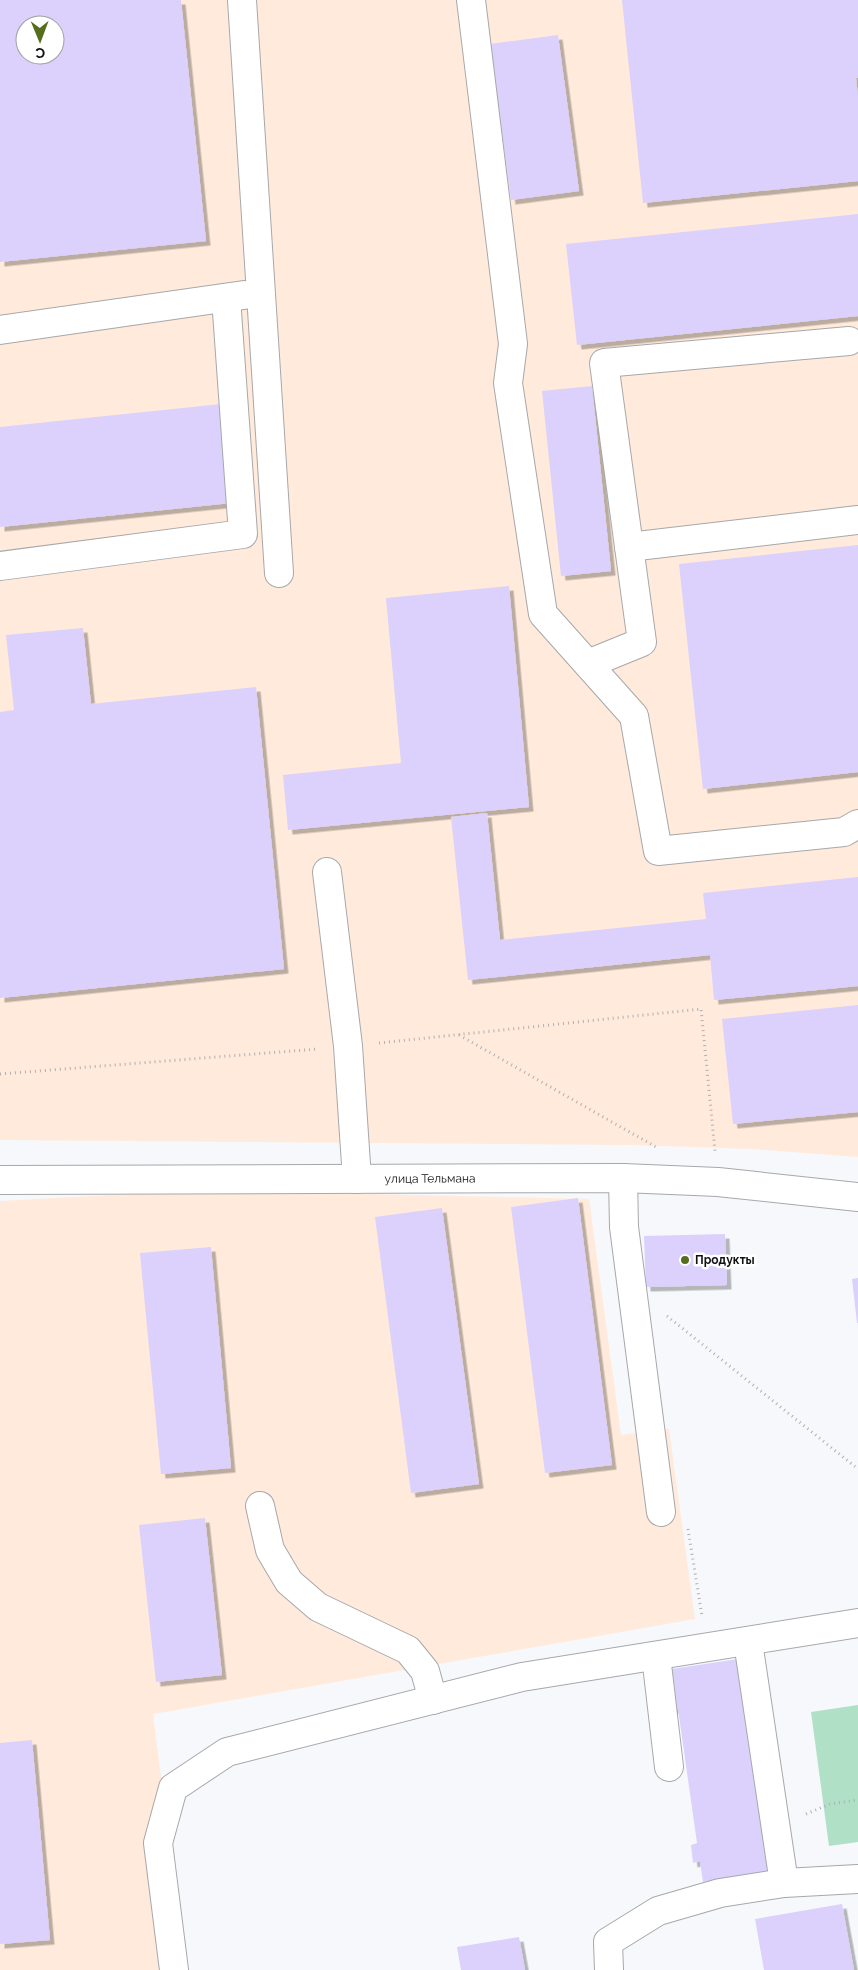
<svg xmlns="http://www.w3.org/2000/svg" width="858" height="1970" font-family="Raleway,sans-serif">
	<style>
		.industrial { fill: #ffeadb; fill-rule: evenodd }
		.green { fill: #b0e1c6 }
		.building { fill: #dbd1fc; fill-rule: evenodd; filter: url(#shadow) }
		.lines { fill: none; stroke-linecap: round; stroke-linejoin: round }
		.minor-casing { stroke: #a6a8aa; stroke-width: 30 }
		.path { stroke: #afb0b3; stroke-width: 3; stroke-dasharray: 1 4; stroke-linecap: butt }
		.minor { stroke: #fff; stroke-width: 28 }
		.poi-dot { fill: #556d1f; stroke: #fff; stroke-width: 2 }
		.labels { text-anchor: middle; stroke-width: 5; stroke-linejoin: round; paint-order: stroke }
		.street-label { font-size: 12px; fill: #101112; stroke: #fff }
		.poi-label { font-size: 12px; font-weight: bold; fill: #101112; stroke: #fff; text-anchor: start }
	</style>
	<defs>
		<filter id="shadow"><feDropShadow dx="4.5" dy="4.5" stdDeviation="0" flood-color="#0004"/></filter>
	</defs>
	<rect width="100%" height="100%" fill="#f6f8fb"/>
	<!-- industrial -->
	<path class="industrial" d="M0,0H858V1157L752,1149L634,1145L0,1140ZM25,25H55V55H25Z
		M202,1190L589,1199L621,1435L669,1429L695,1619L153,1714L186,1970H0V1201Z"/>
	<!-- green -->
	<path class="green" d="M858,1705V1842L829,1846L811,1712Z"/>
	<!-- building -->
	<path class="building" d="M0,0H181L206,241L0,262ZM25,25H55V55H25Z
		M622,0H858V78H856L858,97V181L643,203Z
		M558,35L579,191L511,200L490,44Z
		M858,214V316L577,345L566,244Z
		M592,386L611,571L561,576L542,391Z
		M221,404L231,503L0,527V427Z
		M858,545V772L703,789L679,564Z
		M509,586L529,807L288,830L283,775L401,763L386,598Z
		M83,628L91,704L256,687L284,969L0,998V712L14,710L6,635Z
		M487,813L500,940L706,919L703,893L858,877V986L714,1000L710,955L468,980L451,817Z
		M858,1005V1112L733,1124L722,1019Z
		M578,1198L612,1465L545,1473L511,1207Z
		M442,1208L479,1484L411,1493L375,1217Z
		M725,1234L727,1285L646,1287L644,1236Z
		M211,1247L231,1468L161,1474L140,1253Z
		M858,1278V1323H857L852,1279Z
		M205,1518L222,1675L156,1682L139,1525Z
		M738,1659L769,1872L703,1882L700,1861L693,1863L691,1845L697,1843L678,1709L670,1710L668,1692L675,1691L672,1669Z
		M32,1740L50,1940L0,1944V1743Z
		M842,1904L854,1970H764L755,1919Z
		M519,1937L525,1970H461L457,1947Z"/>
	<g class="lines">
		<defs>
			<g id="minor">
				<path d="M242,0L279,573"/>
				<path d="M471,0L513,344L508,383L543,614L634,716L658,851L844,832L858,824"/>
				<path d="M0,330L244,295"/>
				<path d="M629,547L858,520"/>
				<path d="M0,566L243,534L226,298"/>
				<path d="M588,664L642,642L604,363L849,341"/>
				<path d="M327,872L348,1046L357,1179"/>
				<path d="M623,1178L624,1227L661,1512"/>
				<path id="s1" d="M0,1180L623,1178L718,1182L858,1197"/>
				<path d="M260,1506L270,1550L289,1582L318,1607L408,1650L425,1671L433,1700"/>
				<path d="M748,1642L784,1883"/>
				<path d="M656,1656L669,1767"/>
				<path d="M174,1970L158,1843L173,1788L227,1752L522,1677L858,1623"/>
				<path d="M609,1970L608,1942L658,1911L720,1893L784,1883L858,1879"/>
			</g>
		</defs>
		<!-- minor casing -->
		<use href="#minor" class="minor-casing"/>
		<!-- path -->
		<path class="path" d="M459,1035L656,1147
			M379,1043L701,1009L715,1151
			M0,1074L318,1049
			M667,1316L858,1469
			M688,1529L702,1616
			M806,1814L830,1804L858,1800"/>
		<!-- minor -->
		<use href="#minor" class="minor"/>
	</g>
	<!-- markers -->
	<circle class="poi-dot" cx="685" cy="1260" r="5"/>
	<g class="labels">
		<!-- street labels -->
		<g class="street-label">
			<text dy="4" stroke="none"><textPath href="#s1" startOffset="430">улица Тельмана</textPath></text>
		</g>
		<!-- poi labels -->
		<g class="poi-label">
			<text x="695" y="1264">Продукты</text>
		</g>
	</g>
	<!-- north arrow -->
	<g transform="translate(40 40) rotate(179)"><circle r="24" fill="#ffffff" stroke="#9fa0a0"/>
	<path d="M0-4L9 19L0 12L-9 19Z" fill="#556d1f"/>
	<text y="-8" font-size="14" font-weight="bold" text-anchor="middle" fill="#101112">С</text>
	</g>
</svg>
